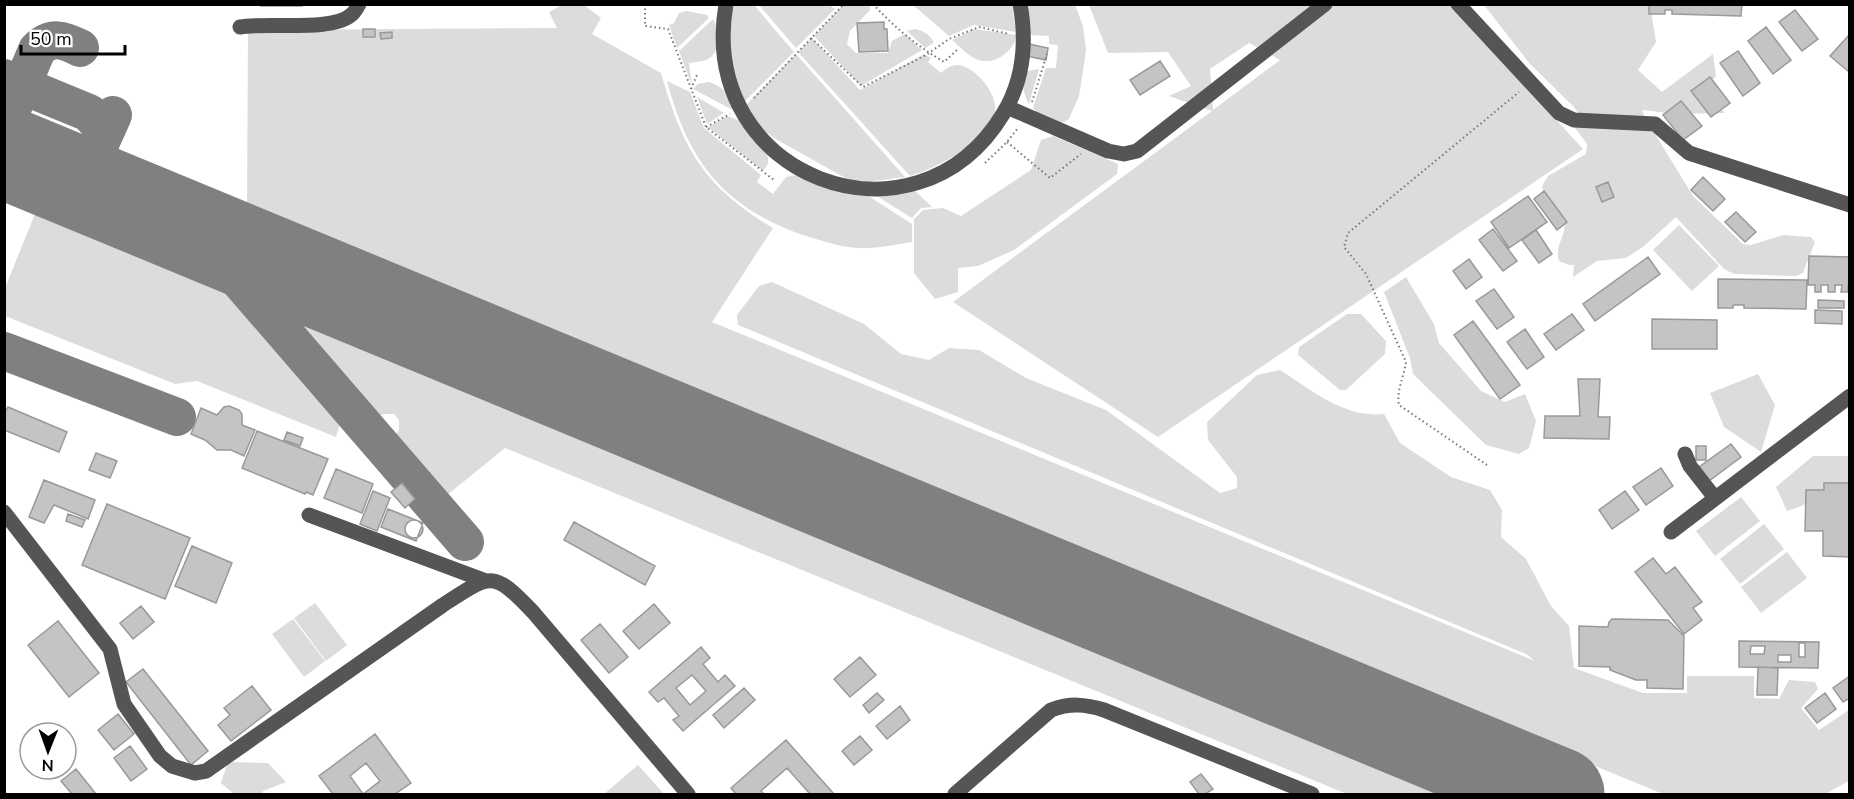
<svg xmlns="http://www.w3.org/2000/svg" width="1854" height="799" font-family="'Nunito Sans',sans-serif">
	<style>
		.green { fill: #dcdcdc; fill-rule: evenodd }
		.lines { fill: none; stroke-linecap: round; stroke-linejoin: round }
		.taxiway { stroke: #808080; stroke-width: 38 }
		.runway { stroke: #808080; stroke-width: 93 }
		.building { fill: #c4c4c4; stroke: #999; stroke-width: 1.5; fill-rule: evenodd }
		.path { stroke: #777; stroke-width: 2; stroke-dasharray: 1.5 3; stroke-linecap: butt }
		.minor { stroke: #555; stroke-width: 15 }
	</style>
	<rect width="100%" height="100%" fill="#fff"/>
	<!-- green -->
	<path class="green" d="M732,4L754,5L794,52L743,103C729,76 728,34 732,4Z
		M562,5H584L601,18L592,34L661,73C683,149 703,186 773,228L712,322L1535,661L1526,654L738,325L737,315L759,286L772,282L864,324L901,354L929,360L949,348L979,350L1026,378L1106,410L1220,493L1237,488V477L1208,440L1207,422L1257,375L1280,370C1312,390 1343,418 1384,414L1400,443L1451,477L1490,490L1502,510L1501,537L1526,559L1551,606L1569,626L1574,668L1643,693H1687V676H1754V698L1779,699L1789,680L1815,682L1818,689L1801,708L1819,730L1849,710V781L1825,794H1663L247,210L248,30L557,28L549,12Z
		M759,5H829L835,9L796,48Z
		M843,5H870V10L850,31L847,44L856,53H888L892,41L905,34L922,50L861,86L814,36Z
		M913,5H1012L1016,32L974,25L949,36Z
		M1025,5H1075L1083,26L1086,50L1083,71L1079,96L1069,119L1060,124L1037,113L1033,108L1046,68H1056L1058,45L1049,44V36L1030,35Z
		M1089,5H1452L1583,149L1158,437L953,302L1212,111L1169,96L1191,86L1168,52L1108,53ZM1249,43L1280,60L1213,110L1210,69Z
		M1484,5H1650L1656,42L1638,70L1662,92L1713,54L1716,76L1702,91L1725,113L1678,114L1642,110L1649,130L1655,134L1693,196L1743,244L1751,245L1783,235L1811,237L1815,242L1803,273L1796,276L1734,274L1724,269L1676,217L1643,247L1626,258L1597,261L1573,277L1574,265H1569L1559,261C1554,244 1567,236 1564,223C1561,209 1544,201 1542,186L1548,176L1586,154L1587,144L1575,128L1577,123H1586L1573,106L1530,64Z
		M686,11L707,15L709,18L677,48L669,25L674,23L679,13Z
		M713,19C719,29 721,53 708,59C703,62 695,62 689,63L692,86L679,51Z
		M915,29C924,31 930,34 934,43L925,48L907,31Z
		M974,29L1017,35C1013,53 992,68 974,58C966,54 959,46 952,40Z
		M812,38L860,90L924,54L931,58L928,62L941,73C945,69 951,65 957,65C974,65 998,94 995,111C988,142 937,168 910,176L798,52Z
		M796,54L905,177L867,182L849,180L774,138L760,127L745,106Z
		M1039,69L1029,104C1023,93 1020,81 1028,71Z
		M667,81L690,92L704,128L761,175L757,182L773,194L786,177L797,175L814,181L862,192L912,224V242C894,245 875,249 857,248C839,247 820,240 803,235C723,207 688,161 667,81Z
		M708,82C724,86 727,94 733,108L731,109L693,89L698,84Z
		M697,97L724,113L707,124Z
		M727,116L741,121L764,148L768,157V164L763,171L708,127Z
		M1053,136L1118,164L1117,174L1014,250L978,266L958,268V292L935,299L914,273V219L923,210L943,208L961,216L1031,170L1041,140Z
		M912,188L932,207L921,208L912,218L872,193Z
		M39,204L231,284L343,413L336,437L197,381L175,384L5,316V288Z
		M1679,225L1719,266L1692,291L1653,250Z
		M1406,277L1434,324L1439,343L1481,391L1505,402L1525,394L1536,421L1529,448L1519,454L1486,445L1413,374L1410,358L1384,292Z
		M264,296L1470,794H1347L505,448L441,500L389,442L399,430V420L394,414H384L370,418Z
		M1347,314H1361L1386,341L1385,354L1346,390H1340L1298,355L1299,347Z
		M1758,374L1775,405L1761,452L1724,427L1710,393Z
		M1813,456H1849V495L1844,491L1787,511L1776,487Z
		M1741,497L1760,521L1715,556L1696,531Z
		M1764,524L1784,549L1740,584L1720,559Z
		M1787,552L1807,578L1761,613L1741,587Z
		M315,603L347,645L326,661L294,618Z
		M293,619L325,661L304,677L272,634Z
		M228,762L268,763L286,782L263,791L262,794H234L221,783Z
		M638,765L664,794H604Z"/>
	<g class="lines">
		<!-- taxiway -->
		<path class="taxiway" d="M4,78L89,113L103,129V137
			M13,107L37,50C51,35 64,40 80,48
			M84,185L100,144L113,115
			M198,233L465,542
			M4,351L177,417"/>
		<!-- runway -->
		<path class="runway" d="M4,152L1558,794"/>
	</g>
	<!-- building -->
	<path class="building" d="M261,4H302V6H261Z
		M1649,4H1742L1741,16L1672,14V10H1665V14H1649Z
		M1795,10L1818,39L1802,51L1779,22Z
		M884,22V29H887L888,51L859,52L857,23Z
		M1766,27L1791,60L1773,74L1748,41Z
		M363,29H375V37H363Z
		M392,32V38L381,39L380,33Z
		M1850,34V69L1848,71L1830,56Z
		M1029,44L1048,48L1046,60L1026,56Z
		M1738,51L1760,83L1743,96L1720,63Z
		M1160,61L1170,76L1140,95L1130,80Z
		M1710,77L1730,103L1711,117L1691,91Z
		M1681,101L1702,126L1683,140L1663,115Z
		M1703,177L1725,199L1713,211L1691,190Z
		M1608,182L1614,197L1602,202L1596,187Z
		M1544,191L1567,222L1557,230L1534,199Z
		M1528,196L1547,222L1509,248L1491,222Z
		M1736,212L1756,232L1745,242L1725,222Z
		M1493,229L1517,261L1503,271L1479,240Z
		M1536,230L1552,254L1539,263L1522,240Z
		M1809,256L1850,257L1848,292H1841L1842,285H1835V292H1828V285H1821V292H1815V285H1808Z
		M1648,257L1660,274L1595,321L1583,304Z
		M1469,259L1482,277L1466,289L1453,271Z
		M1718,279L1807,280L1806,309L1744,308V305H1733V308H1718Z
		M1494,289L1514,317L1497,329L1476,301Z
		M1818,300L1844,301V308H1818Z
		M1815,310L1842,311V324L1815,323Z
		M1572,314L1584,330L1556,350L1544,334Z
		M1652,319L1717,320V349H1652Z
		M1473,321L1520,385L1500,399L1454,335Z
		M1525,329L1544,357L1527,369L1507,342Z
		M1578,379H1600L1598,417H1610L1609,439L1544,438L1545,416H1580Z
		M229,406L239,410L242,414V425L255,430L244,456L231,450H217L205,440L191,434L201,408L217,415L224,407Z
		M8,407L67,432L59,452L4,430V415Z
		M257,431L328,459L313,495L306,492L305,494L242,468Z
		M287,432L303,438L300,446L284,440Z
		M1731,444L1741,457L1709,481L1699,467Z
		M1696,446H1706V460H1696Z
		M96,453L117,461L110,478L89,470Z
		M1661,468L1673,486L1646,505L1633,487Z
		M336,469L373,484L362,513L324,498Z
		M44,480L95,500L88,519L54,505L44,523L29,517Z
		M402,483L415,499L405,508L391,492Z
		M1824,483H1850V557L1823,556V531H1805L1806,490H1824Z
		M373,491L390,498L377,531L360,524Z
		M1625,491L1639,510L1612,529L1599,510Z
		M107,504L190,538L165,599L82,565Z
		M388,509L423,523L416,541L381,527Z
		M68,514L85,520L82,527L66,521Z
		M405 529a9 9 0 1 1 18 0a9 9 0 1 1-18 0Z
		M574,522L655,566L645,585L564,540Z
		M192,546L232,563L216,603L175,586Z
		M1653,558L1666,574L1675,567L1702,602L1693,608L1702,620L1684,634L1635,572Z
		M654,604L670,623L639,649L623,631Z
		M141,606L154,622L133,639L120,623Z
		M1612,619L1668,620L1684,636L1683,689L1647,688V680H1636L1610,670V667L1579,666V626L1608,627L1609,622Z
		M58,621L99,673L69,697L28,645Z
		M600,624L628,657L609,673L581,640Z
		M1739,641L1819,642L1818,668L1739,667Z
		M1799,643H1805V657H1799Z
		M1751,646H1765L1764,654H1750Z
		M701,647L710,658L703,664L718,682L725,675L735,686L683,731L673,720L679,716L664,698L658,702L649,692ZM692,675L706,691L690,705L676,688Z
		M1778,655H1791V662H1778Z
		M860,657L876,675L850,697L834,679Z
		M1758,667L1778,668L1777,695H1757Z
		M143,669L208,751L191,765L126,682Z
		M1850,676V698L1843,702L1833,688Z
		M252,686L271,710L231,741L218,725L230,715L224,708Z
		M744,688L755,700L724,728L713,715Z
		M877,693L884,700L869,713L863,705Z
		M1825,693L1836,709L1817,723L1805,708Z
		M900,706L910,720L887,739L876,726Z
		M118,714L134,734L114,750L98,730Z
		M375,734L411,783L395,794H333L319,776ZM366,763L380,781L363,794L350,776Z
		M860,736L872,750L854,765L842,751Z
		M786,740L834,794H810L787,768L761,791L764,794H736L731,788Z
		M130,746L147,769L131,781L114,758Z
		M76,769L96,794H72L61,781Z
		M1201,774L1213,789L1205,794H1199L1190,782Z"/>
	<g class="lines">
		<!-- path -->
		<path class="path" d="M645,4V26L668,29L706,127L774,180
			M873,4C894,27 917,46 944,62L959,48
			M811,38L863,87L926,55L949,39L979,27L1009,34
			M691,89L697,75
			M754,98L844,4
			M1032,102L1047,54
			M706,127L730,114
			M1007,142L1050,178L1081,154
			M985,163L1007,142L1018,128
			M1487,465L1399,405C1396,392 1404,376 1406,362L1366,274L1344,247L1348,233L1519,92"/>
		<!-- minor -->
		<path class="minor" d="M726,4C696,178 915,259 1003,114C1023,81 1027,42 1020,4
			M1458,4L1559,113L1574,120L1655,124L1689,153L1850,205
			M240,27C268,22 332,32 351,15C354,13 357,8 359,4
			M1007,107L1108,151L1124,154L1137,151L1325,4
			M1685,454L1690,466L1715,498
			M4,512L110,649L124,704L160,756L172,766L195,773L206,771L443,605C491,574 492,569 533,612L688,794
			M309,515L486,581
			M1671,532L1850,396
			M955,794L1051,710C1070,703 1085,704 1104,710L1312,794"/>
	</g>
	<!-- border -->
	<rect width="1854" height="799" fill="none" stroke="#000000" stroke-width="12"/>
	<!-- north arrow -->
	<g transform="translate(48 751) rotate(181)"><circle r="28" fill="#ffffff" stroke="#999999" stroke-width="1.5"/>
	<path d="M0-4.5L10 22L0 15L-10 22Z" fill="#000000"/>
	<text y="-9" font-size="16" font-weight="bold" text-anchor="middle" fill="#000000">N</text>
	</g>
	<!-- scale -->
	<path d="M21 45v9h104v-9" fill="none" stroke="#000000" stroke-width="3"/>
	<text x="30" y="45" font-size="18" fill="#000000" stroke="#ffffff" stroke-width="4.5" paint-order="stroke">50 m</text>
</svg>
